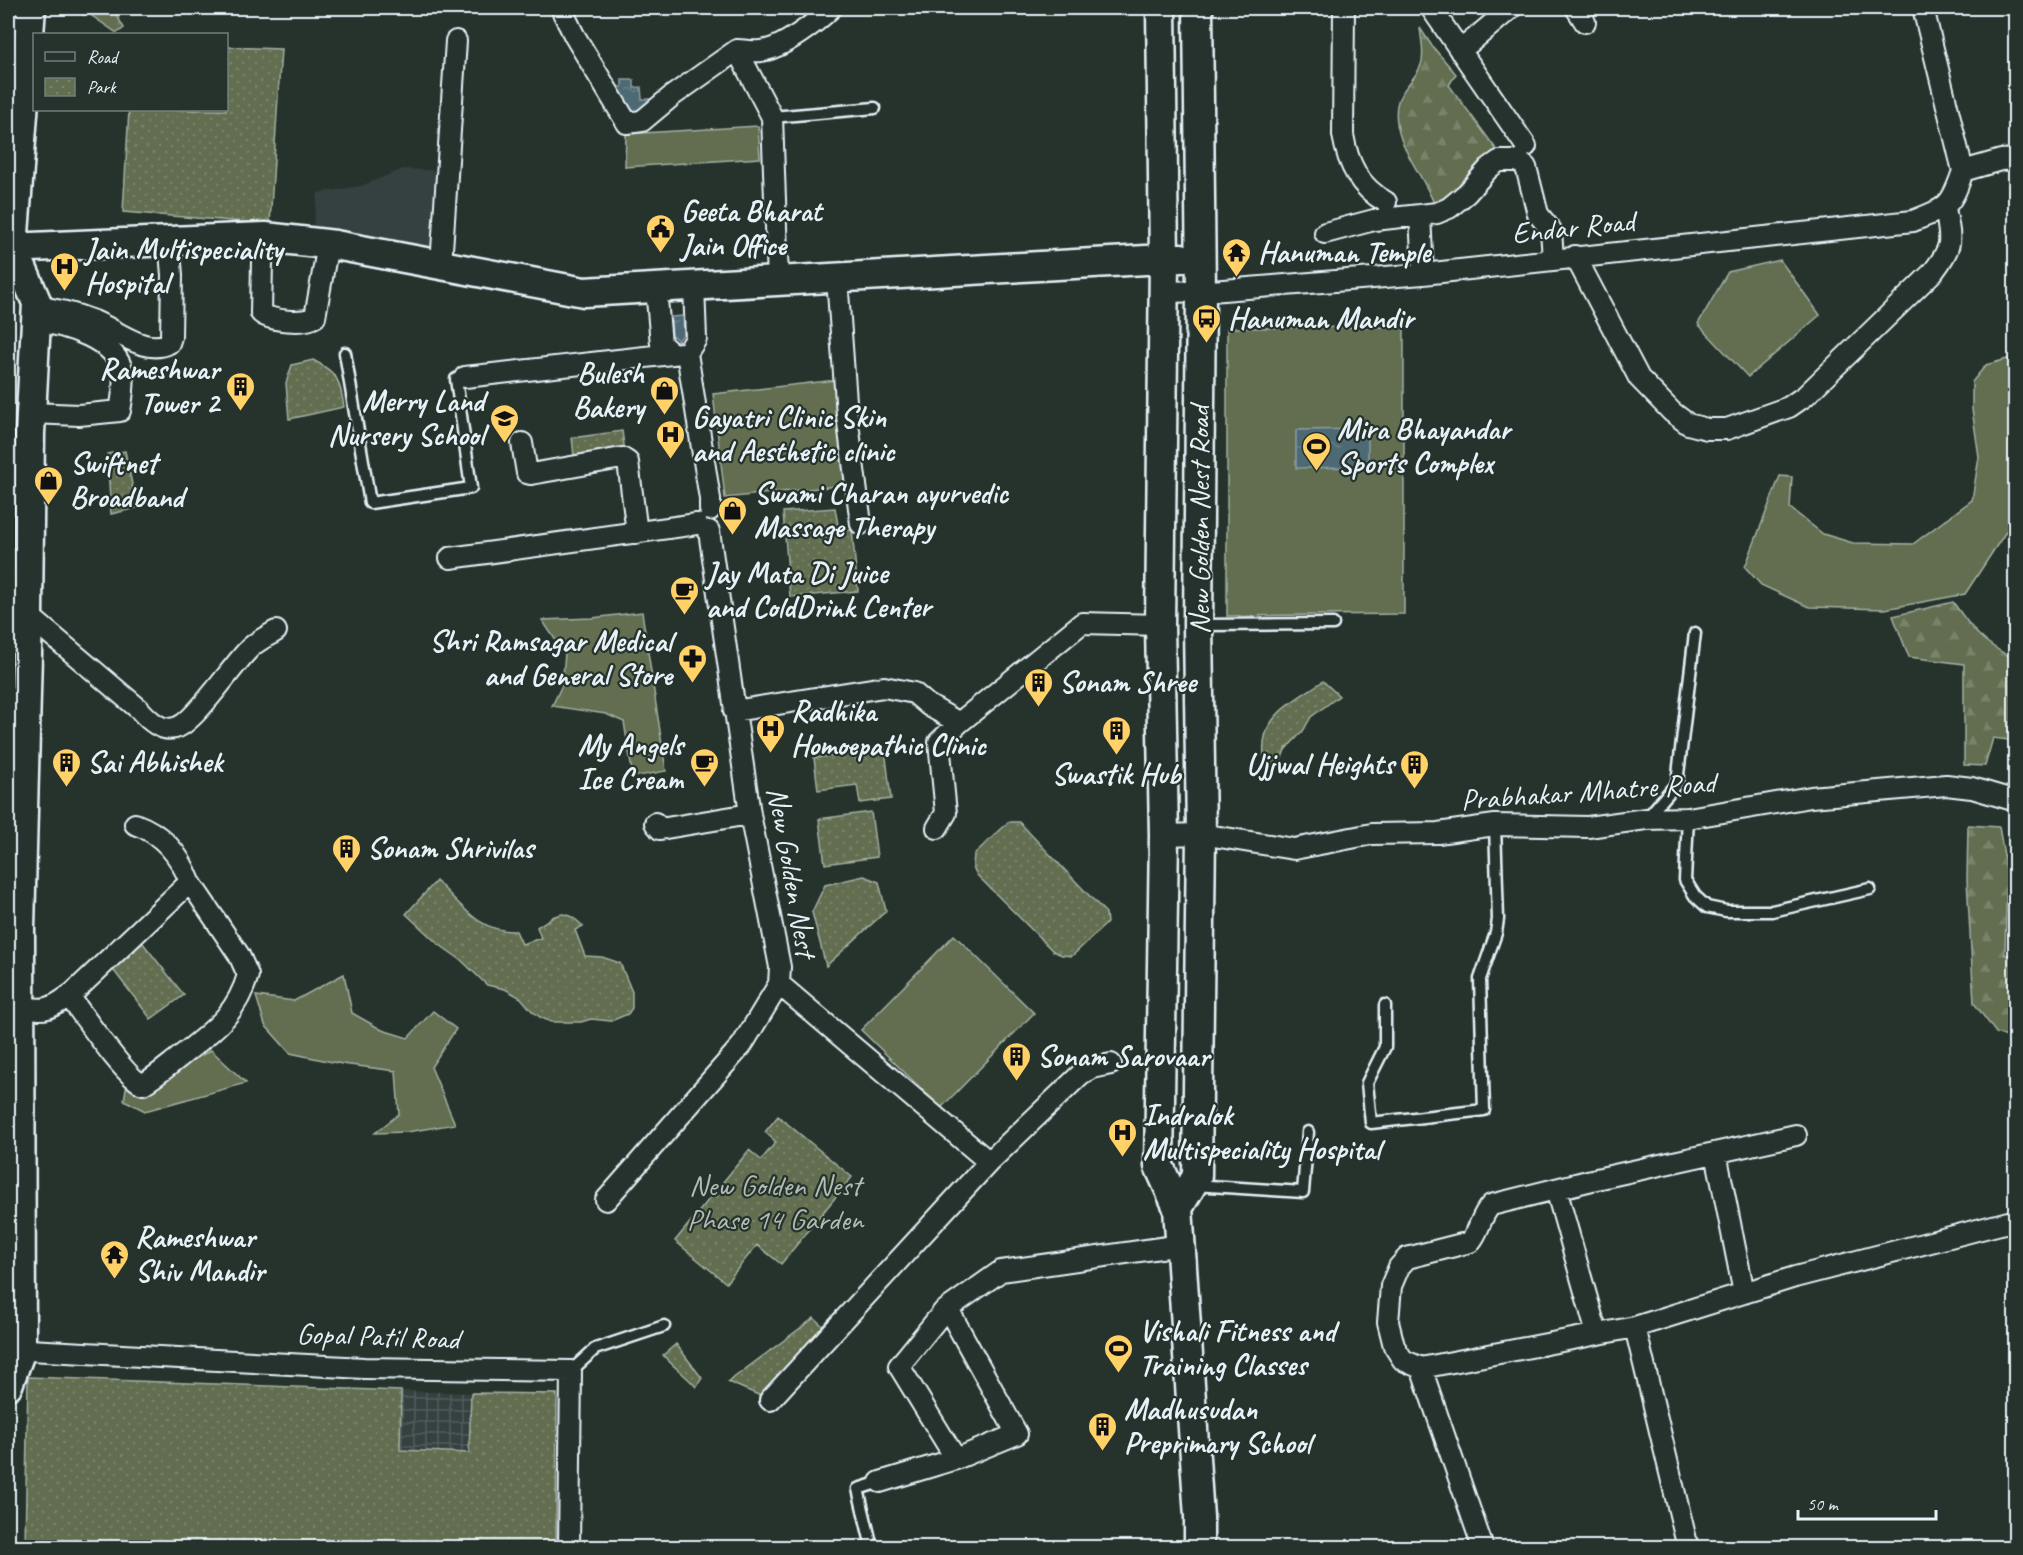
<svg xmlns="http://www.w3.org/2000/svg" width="2023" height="1555" font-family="Caveat,sans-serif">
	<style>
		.built { fill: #363f3f }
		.industrial { fill: url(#industrial-grid) }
		.grass { fill: #626e50; stroke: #a5b0a4; stroke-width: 1.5 }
		.forest { fill: url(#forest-firs); stroke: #a5b0a4; stroke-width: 1.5 }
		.park { fill: url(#park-dots); stroke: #a5b0a4; stroke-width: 1.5 }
		.water { fill: url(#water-ripples); stroke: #8b9fa8; stroke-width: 1.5 }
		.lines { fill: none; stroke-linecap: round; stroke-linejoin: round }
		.lane-casing { stroke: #e8f1f8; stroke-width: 15 }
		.street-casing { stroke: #e8f1f8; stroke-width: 24 }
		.secondary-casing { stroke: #e8f1f8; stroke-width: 33 }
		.lane { stroke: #26332d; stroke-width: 10 }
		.street { stroke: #26332d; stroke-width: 20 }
		.secondary { stroke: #26332d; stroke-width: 28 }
		.labels { text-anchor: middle; stroke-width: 4.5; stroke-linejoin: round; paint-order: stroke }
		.poi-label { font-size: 30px; font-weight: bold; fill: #e8f1f8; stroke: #26332d; text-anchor: start }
		.street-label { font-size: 30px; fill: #e8f1f8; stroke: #26332d }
		.park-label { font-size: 30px; fill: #b2bdb5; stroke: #26332d }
	</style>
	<defs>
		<pattern id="industrial-grid" width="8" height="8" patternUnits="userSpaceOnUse" patternTransform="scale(1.5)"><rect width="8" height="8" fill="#363f3f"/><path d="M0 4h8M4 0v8" fill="none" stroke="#535b5c"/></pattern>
		<pattern id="forest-firs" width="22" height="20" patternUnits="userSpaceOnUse" patternTransform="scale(1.5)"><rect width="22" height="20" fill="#626e50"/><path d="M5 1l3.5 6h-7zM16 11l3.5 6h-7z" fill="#78836a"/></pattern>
		<pattern id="park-dots" width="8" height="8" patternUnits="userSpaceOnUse" patternTransform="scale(1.5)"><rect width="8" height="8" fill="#626e50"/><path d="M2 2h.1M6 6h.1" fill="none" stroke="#78836a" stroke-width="1.8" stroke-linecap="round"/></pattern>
		<pattern id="water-ripples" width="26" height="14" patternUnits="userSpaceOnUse" patternTransform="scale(1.5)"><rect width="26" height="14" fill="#4d6973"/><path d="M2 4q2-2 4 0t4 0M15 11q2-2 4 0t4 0" fill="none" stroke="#677f88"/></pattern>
	</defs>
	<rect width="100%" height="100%" fill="#26332d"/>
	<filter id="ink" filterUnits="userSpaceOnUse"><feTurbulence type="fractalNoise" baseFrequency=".0167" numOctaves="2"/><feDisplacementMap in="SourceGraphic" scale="12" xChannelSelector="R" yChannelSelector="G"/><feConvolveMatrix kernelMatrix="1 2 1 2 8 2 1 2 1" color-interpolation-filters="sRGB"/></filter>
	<g filter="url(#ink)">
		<!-- built -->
		<path class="built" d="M403,169L446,171L441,252L312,233L318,193L361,186Z"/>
		<!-- industrial -->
		<path class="industrial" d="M401,1391L471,1393L469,1453L400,1450Z"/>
		<!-- grass -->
		<path class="grass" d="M758,126L760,158L625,167L626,134Z
			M1780,260L1820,315L1748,377L1698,324L1728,272Z
			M1404,327V614L1227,616V328Z
			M2011,358L2016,372L2015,518L1965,594L1885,609L1809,607L1761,585L1745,567L1780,476L1792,477L1790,508L1823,534L1853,543L1913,544L1972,500L1979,457L1972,409V382L1986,365Z
			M836,380L846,485L725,498L713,394Z
			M642,612L666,771L633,777L624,722L606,714L552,706L562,685L565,654L542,620L592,618Z
			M954,935L1034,1013L941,1108L861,1030Z
			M344,974L352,1013L382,1030L408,1038L433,1011L456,1029L431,1067L455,1124L407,1132L375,1133L399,1114L396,1071L342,1064L290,1053L265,1025L256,996L294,1001Z
			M211,1050L246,1083L145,1111L124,1100L128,1077L145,1095L195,1059Z"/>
		<!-- forest -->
		<path class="forest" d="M80,8H116V14L124,28L117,33L89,14L83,15Z
			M1420,28L1432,46L1456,74L1449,85L1510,168L1436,209C1425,174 1391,144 1397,105C1400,88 1420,76 1422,61C1424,50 1421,38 1420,28Z
			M1953,602C1974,632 1982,643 2015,659V741L1993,738L1985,766L1964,765V664L1909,657L1893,616Z
			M1968,825L1999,827L2007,872L2005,955L2015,954V1058L2010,1050L2012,1039L1996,1033L1974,1003L1967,880Z"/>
		<!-- park -->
		<path class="park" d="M227,47L281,49L270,224L123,212L129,110H226Z
			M313,360C338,373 340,380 344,407L289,419L286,383L292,365Z
			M622,431L627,467L576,474L572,438Z
			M125,451L137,508L111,514L107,454Z
			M835,508L839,531L852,530L858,591L790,597L783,512Z
			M1323,681L1339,696L1311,717L1303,731L1285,750L1281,760L1273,769L1267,770C1252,720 1288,705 1323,681Z
			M885,749L891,799L860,803L857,785L818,790L814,758Z
			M871,812L877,857L825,864L819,819Z
			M1009,822H1019L1106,913L1107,923L1072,956L1062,955L1053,951L977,875L973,867L974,854Z
			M864,876L879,882L886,911L826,966L812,912L825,885Z
			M436,881C462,904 477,932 516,931L522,944L541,938L537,927C558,914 563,906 583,926L575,930L585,956L602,957L620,963L632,992V1008L628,1014L611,1021L591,1019L581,1022H551L540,1017L532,1011L521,998L505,989L487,985L461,960L437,943L406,914Z
			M142,942L184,995L151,1019L111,967Z
			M778,1116L852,1177L781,1264L757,1245L726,1283L675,1241L749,1150L761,1160L776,1142L765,1132Z
			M814,1318L825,1328L761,1396L728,1382Z
			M676,1344L702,1378L696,1387C685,1374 673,1367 663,1355Z
			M28,1377L401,1391L400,1450L469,1453L471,1393L557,1394L556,1547H25Z"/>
		<!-- water -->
		<path class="water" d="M622,80H634V88L641,87L642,99H651V111L605,112V101L615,87H622Z
			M683,316L684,334L678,341L672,335L671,317Z
			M1368,429V467L1296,468V430Z"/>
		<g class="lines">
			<defs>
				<path id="lane" d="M8,22L28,23
					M772,117L875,108
					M345,353L370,503L471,488L456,379
					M1198,625L1333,624
					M1688,818L1685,880L1695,896L1707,907L1726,911H1772L1870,889
					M1646,819L1677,783L1695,633
					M1385,1005V1047L1367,1083L1371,1123L1484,1110L1480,979L1496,933L1498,919L1495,825
					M1194,1185L1303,1192L1308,1132
					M571,1371L595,1349L664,1326
					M869,1548L871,1543L858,1489L880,1482"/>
				<path id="street" d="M561,8L574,35L627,123L642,121L672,96L737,50
					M1344,8L1343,135C1348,164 1359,187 1386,202
					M1431,8L1526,146
					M1576,8L1585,22
					M1923,8L1963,171
					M1460,51L1511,8
					M1963,171L2001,160L2016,159
					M1325,233L1374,220L1420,215
					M265,237L262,261L261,313C270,321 305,324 315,317L328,244
					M1575,256L1639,378L1672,412L1688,424L1707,429H1727L1789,407L1805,396L1933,272C1954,245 1951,241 1945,208
					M441,265L456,41
					M1423,274L1420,215L1437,213L1449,208L1467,193L1489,168L1499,161H1518L1526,167L1538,214L1551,230L1553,259
					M837,278L847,415L861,524
					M778,281L772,117L737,50C745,50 754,52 761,51C782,49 817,22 831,8
					M694,285L696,339L687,353L710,499V510
					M656,288L661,344L672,354L682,353
					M1164,292L1211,291L1423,274L1913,221C1948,207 1951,207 1963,171
					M37,307C56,309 73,313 91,320C115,328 144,356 169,343L171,337L172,275L169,240
					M465,377L672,354
					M31,413L79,415L120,411C122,398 125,386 123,373C117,340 66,325 36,321
					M522,443L527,473L531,474L622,458L628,462L637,533
					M450,558L697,524
					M8,621L28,615L139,709C148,719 162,734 178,727C196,720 233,665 249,649C256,641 268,636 276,631
					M734,711L884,687L914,693L928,705L959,723L1082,623L1160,625
					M655,823L660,829L750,814
					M135,824C163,834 180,855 190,882
					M937,828L946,813L939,742L959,723
					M1164,835L1201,834L1294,849L1372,834L1438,833L1495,825L1588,827L1646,819L1688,818L1811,797L1946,785L1972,788L2016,801
					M8,1006C44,1008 42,1016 73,993L190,882L239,955L248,975C236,1016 212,1031 181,1056C168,1066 157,1076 143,1084C128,1081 81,1012 69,996
					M1716,1153L1744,1293
					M989,1162L1081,1074L1092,1068L1111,1064
					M1556,1189L1597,1334
					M606,1200L742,1045L779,984L780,967L750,814L709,531
					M1635,1327L1688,1548
					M10,1349L364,1368L571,1371L569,1548
					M1421,1368L1635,1327L1795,1277L2016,1220
					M770,1400L989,1162L779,984
					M956,1459L899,1366L943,1312L1001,1271L1181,1245
					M880,1482L956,1459L1017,1434L948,1309
					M1483,1548L1421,1368L1403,1360L1394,1346L1388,1322L1391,1286L1399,1267L1407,1258L1470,1242C1480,1231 1480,1216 1491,1205L1592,1180L1796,1135"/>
				<path id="secondary" d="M1161,8L1164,259L1160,625L1164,835L1159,1166L1178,1208L1197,1176L1201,834L1198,625L1201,292L1198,8
					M8,248L265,237L335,245L584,292L1181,258
					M8,260L13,247L31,8
					M1178,1208L1199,1517V1548
					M8,1385L21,1350L20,928L28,615L30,433L37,303L13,247"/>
			</defs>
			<!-- lane casing -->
			<use href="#lane" class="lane-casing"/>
			<!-- street casing -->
			<use href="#street" class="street-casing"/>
			<!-- secondary casing -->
			<use href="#secondary" class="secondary-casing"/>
			<!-- lane -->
			<use href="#lane" class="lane"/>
			<!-- street -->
			<use href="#street" class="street"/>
			<!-- secondary -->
			<use href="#secondary" class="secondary"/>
		</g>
	</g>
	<!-- icons -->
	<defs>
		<symbol id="civic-pin" viewBox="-11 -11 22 30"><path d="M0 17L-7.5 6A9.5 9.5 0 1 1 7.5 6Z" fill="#ffd166" stroke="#26332d"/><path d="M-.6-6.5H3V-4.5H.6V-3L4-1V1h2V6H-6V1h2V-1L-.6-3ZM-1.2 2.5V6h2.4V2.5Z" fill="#111"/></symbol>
		<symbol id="temple-pin" viewBox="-11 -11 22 30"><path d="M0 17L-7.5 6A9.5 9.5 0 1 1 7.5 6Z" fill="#ffd166" stroke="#26332d"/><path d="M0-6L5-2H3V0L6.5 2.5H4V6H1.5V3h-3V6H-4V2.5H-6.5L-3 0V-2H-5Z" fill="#111"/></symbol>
		<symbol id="hospital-pin" viewBox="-11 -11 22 30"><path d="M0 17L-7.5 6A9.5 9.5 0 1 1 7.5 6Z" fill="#ffd166" stroke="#26332d"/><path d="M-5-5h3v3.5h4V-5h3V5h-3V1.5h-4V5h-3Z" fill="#111"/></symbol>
		<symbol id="bus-pin" viewBox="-11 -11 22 30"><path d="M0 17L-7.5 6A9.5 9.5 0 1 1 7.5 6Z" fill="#ffd166" stroke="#26332d"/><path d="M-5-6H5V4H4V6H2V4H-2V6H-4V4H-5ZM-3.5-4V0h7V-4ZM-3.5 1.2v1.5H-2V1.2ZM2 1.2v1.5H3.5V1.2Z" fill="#111"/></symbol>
		<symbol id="building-pin" viewBox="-11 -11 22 30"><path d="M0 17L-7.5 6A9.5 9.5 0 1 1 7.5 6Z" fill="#ffd166" stroke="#26332d"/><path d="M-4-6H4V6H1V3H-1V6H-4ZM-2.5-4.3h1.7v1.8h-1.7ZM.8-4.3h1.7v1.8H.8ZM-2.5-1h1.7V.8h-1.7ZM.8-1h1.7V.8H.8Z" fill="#111"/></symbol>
		<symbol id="shop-pin" viewBox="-11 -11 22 30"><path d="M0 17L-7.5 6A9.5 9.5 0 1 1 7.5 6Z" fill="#ffd166" stroke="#26332d"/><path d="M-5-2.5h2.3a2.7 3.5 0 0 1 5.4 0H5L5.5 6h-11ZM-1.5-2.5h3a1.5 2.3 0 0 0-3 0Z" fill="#111"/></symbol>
		<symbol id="school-pin" viewBox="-11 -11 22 30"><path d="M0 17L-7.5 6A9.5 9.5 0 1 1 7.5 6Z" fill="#ffd166" stroke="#26332d"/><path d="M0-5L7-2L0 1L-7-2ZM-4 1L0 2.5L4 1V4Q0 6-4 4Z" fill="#111"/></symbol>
		<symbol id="stadium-pin" viewBox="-11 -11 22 30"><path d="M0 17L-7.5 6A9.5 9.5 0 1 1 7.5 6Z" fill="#ffd166" stroke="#26332d"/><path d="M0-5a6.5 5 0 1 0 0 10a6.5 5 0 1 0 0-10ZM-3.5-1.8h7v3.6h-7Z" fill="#111"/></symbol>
		<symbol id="cafe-pin" viewBox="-11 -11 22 30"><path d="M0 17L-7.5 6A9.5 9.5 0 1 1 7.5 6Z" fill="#ffd166" stroke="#26332d"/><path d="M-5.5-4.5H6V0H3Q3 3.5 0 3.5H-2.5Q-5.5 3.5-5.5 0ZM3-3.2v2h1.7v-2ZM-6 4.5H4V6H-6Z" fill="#111"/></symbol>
		<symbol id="pharmacy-pin" viewBox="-11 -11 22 30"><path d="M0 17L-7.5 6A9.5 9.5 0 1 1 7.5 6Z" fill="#ffd166" stroke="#26332d"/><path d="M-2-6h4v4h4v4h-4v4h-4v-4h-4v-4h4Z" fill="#111"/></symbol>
	</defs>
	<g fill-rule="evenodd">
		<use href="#civic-pin" x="644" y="212" width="33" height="45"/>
		<use href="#temple-pin" x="1220" y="236" width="33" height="45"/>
		<use href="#hospital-pin" x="48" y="250" width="33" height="45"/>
		<use href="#bus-pin" x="1190" y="302" width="33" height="45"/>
		<use href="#building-pin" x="224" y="370" width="33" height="45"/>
		<use href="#shop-pin" x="648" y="374" width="33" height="45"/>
		<use href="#school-pin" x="488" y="402" width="33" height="45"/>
		<use href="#hospital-pin" x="654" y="418" width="33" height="45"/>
		<use href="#stadium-pin" x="1300" y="430" width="33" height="45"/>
		<use href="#shop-pin" x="32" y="464" width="33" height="45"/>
		<use href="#shop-pin" x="716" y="494" width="33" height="45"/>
		<use href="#cafe-pin" x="668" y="574" width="33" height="45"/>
		<use href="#pharmacy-pin" x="676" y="642" width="33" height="45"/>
		<use href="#building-pin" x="1022" y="666" width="33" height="45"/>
		<use href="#hospital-pin" x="754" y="712" width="33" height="45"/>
		<use href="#building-pin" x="1100" y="714" width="33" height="45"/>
		<use href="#building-pin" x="50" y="746" width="33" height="45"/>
		<use href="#cafe-pin" x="688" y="746" width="33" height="45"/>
		<use href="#building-pin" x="1398" y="748" width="33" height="45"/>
		<use href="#building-pin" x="330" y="832" width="33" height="45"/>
		<use href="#building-pin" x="1000" y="1040" width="33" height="45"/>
		<use href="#hospital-pin" x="1106" y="1116" width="33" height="45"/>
		<use href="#temple-pin" x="98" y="1238" width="33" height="45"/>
		<use href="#stadium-pin" x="1102" y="1332" width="33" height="45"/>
		<use href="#building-pin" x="1086" y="1410" width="33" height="45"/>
	</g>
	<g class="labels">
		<!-- poi labels -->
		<g class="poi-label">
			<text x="681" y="221">Geeta Bharat<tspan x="681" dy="34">Jain Office</tspan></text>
			<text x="85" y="259">Jain Multispeciality<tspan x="85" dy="34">Hospital</tspan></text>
			<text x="1258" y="262">Hanuman Temple</text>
			<text x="1228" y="328">Hanuman Mandir</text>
			<text x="219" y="379" text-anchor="end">Rameshwar<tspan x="219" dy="34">Tower 2</tspan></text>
			<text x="644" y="383" text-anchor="end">Bulesh<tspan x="644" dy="34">Bakery</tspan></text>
			<text x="484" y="411" text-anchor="end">Merry Land<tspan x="484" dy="34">Nursery School</tspan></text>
			<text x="692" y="427">Gayatri Clinic Skin<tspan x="692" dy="34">and Aesthetic clinic</tspan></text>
			<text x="1337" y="439">Mira Bhayandar<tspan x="1337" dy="34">Sports Complex</tspan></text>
			<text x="70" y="473">Swiftnet<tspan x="70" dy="34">Broadband</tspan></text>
			<text x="754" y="503">Swami Charan ayurvedic<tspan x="754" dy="34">Massage Therapy</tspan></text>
			<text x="706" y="583">Jay Mata Di Juice<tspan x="706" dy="34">and ColdDrink Center</tspan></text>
			<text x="672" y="651" text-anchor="end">Shri Ramsagar Medical<tspan x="672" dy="34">and General Store</tspan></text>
			<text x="1059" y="692">Sonam Shree</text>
			<text x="791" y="721">Radhika<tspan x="791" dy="34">Homoepathic Clinic</tspan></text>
			<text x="683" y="755" text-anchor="end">My Angels<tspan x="683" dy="34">Ice Cream</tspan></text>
			<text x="87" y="772">Sai Abhishek</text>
			<text x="1394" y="774" text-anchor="end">Ujjwal Heights</text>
			<text x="1116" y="784" text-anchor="middle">Swastik Hub</text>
			<text x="367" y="858">Sonam Shrivilas</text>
			<text x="1037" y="1066">Sonam Sarovaar</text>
			<text x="1143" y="1125">Indralok<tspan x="1143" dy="34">Multispeciality Hospital</tspan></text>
			<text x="135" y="1247">Rameshwar<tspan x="135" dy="34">Shiv Mandir</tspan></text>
			<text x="1139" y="1341">Vishali Fitness and<tspan x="1139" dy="34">Training Classes</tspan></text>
			<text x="1124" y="1419">Madhusudan<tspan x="1124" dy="34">Preprimary School</tspan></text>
		</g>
		<!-- street labels -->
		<g class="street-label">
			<text transform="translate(1573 227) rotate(-6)" y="10">Endar Road</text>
			<text transform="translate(1199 520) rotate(-90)" y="10">New Golden Nest Road</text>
			<text transform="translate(1588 791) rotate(-4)" y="10">Prabhakar Mhatre Road</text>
			<text transform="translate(792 872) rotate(80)" y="10">New Golden Nest</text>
			<text transform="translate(378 1336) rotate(2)" y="10">Gopal Patil Road</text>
		</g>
		<!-- park labels -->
		<g class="park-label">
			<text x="775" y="1195">New Golden Nest<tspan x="775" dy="34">Phase 14 Garden</tspan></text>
		</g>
	</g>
	<!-- margin -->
	<rect width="2023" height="1555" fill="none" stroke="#26332d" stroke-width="30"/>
	<rect x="15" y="15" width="1993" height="1525" fill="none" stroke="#e8f1f8" stroke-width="2" filter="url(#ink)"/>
	<!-- legend -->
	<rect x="33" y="33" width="195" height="78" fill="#26332d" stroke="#747f7e" stroke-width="1.5"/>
	<rect x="45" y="52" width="30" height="9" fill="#26332d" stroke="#747f7e" stroke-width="1.5"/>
	<text x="87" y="63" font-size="18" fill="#e8f1f8">Road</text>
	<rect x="45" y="78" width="30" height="18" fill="url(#park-dots)" stroke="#747f7e" stroke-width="1.5"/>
	<text x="87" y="93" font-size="18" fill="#e8f1f8">Park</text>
	<!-- scale -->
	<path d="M1798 1510v9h138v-9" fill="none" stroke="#e8f1f8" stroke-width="3"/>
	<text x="1807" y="1510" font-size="18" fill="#e8f1f8" stroke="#26332d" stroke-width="4.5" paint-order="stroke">50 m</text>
</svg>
